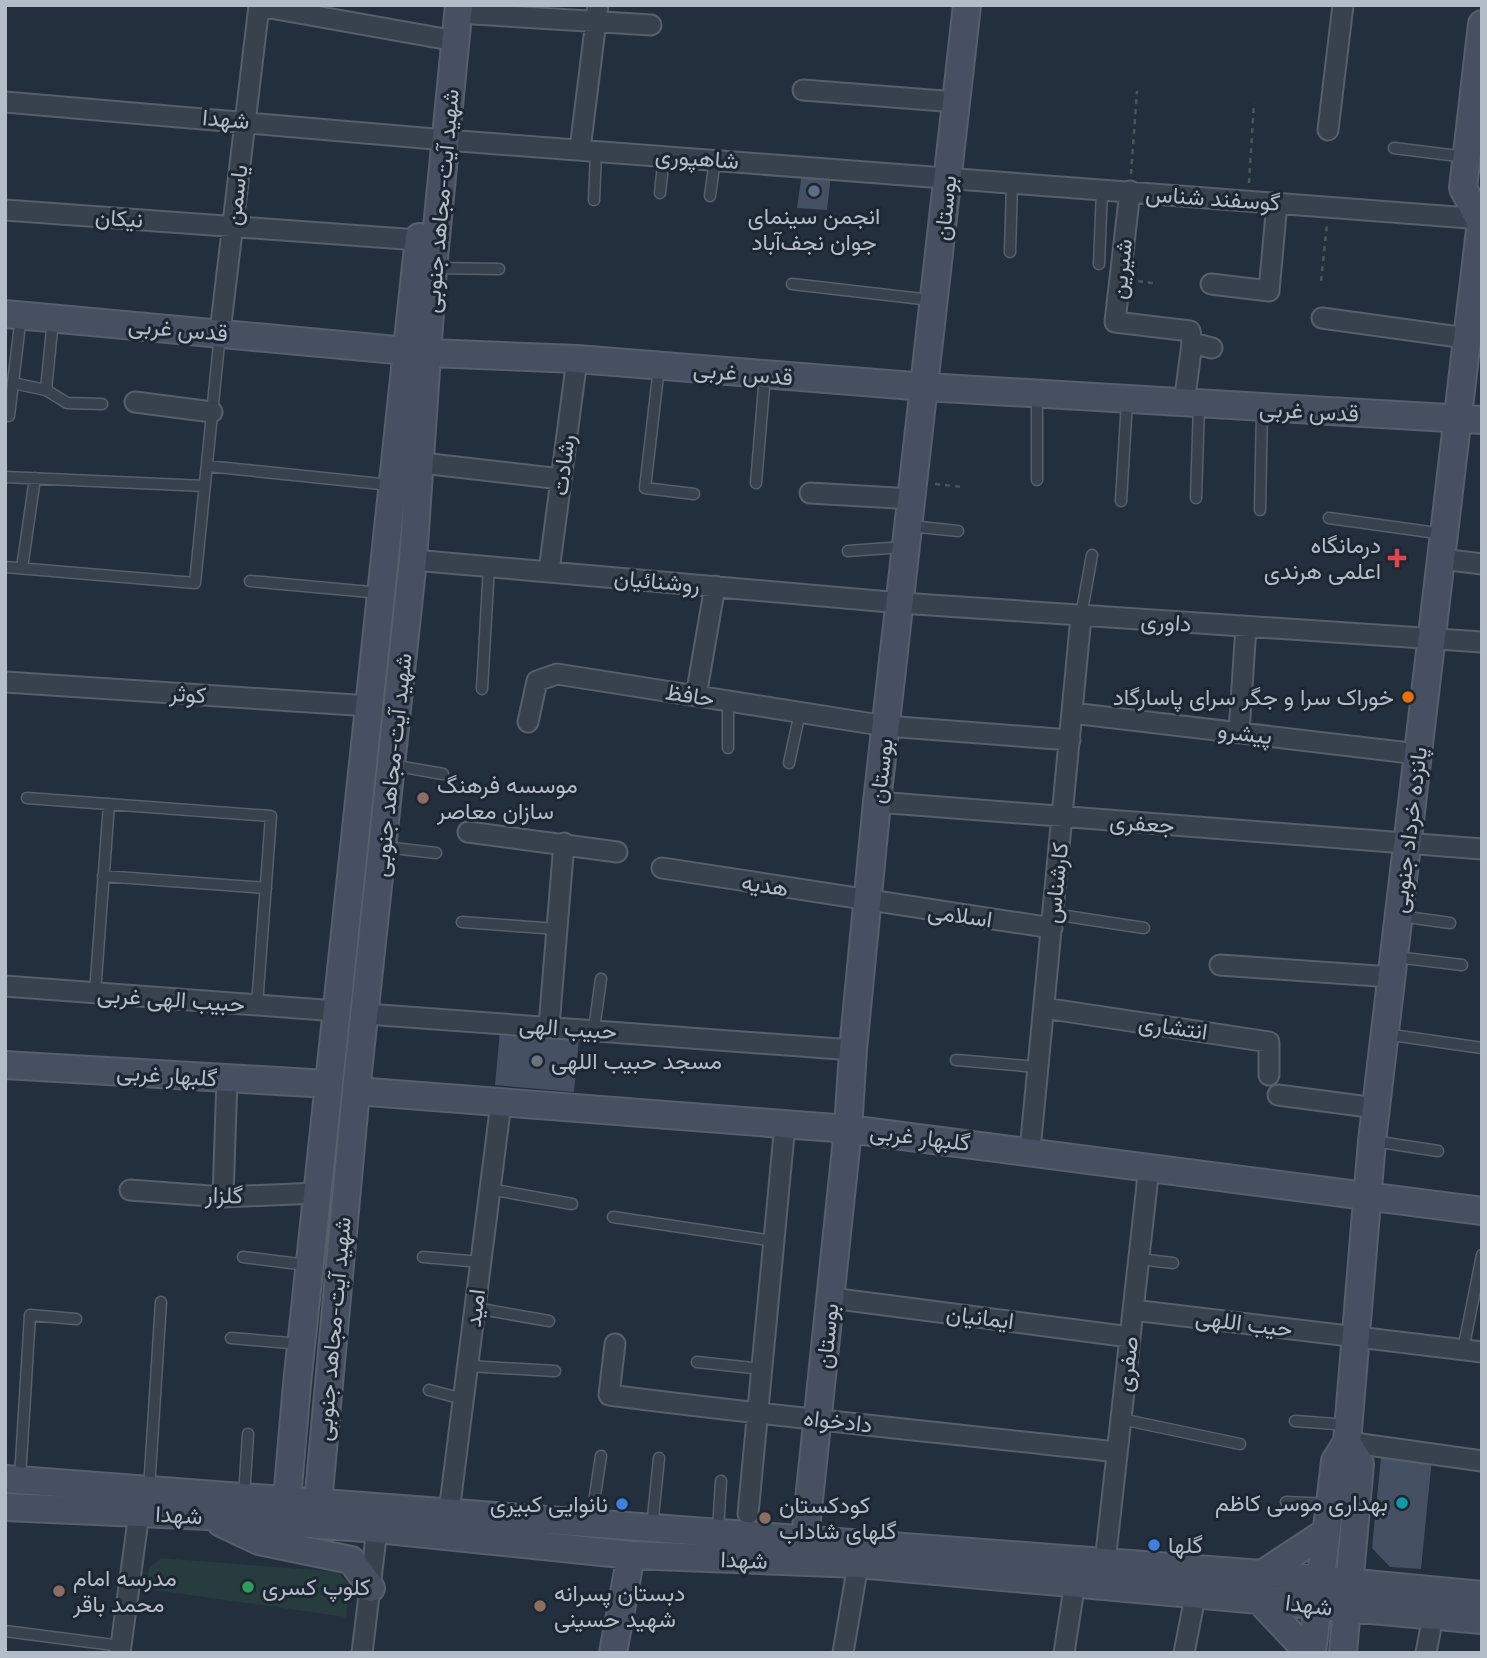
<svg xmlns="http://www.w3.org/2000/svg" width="1487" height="1658" font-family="'Nunito Sans',Vazirmatn,sans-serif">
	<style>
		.green { fill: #263c3f }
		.building { fill: #455162 }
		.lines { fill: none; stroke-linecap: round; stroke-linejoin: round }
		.lane-casing { stroke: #565f6c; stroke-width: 13 }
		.street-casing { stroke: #565f6c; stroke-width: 23 }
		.secondary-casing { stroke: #565f6c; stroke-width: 30 }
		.path { stroke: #44595c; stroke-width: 2.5; stroke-dasharray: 5 5; stroke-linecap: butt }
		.lane { stroke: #38414e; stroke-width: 10 }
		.street { stroke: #38414e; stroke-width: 19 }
		.secondary { stroke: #465061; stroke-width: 26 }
		.service-dot { fill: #5c6f8a; stroke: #1d2633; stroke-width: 2.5 }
		.health-dot { fill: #e0444e; stroke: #1d2633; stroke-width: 2.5 }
		.food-dot { fill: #e8710a; stroke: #1d2633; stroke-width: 2.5 }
		.education-dot { fill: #8d6e63; stroke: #1d2633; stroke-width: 2.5 }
		.worship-dot { fill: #6b7280; stroke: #1d2633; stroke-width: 2.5 }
		.culture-dot { fill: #0f9aa8; stroke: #1d2633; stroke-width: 2.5 }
		.shop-dot { fill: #3f7fe0; stroke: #1d2633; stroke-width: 2.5 }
		.leisure-dot { fill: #2e9e5b; stroke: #1d2633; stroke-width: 2.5 }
		.labels { text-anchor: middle; stroke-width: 6; stroke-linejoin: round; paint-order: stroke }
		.street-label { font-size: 23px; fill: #b4bcc9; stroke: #1d2633 }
		.poi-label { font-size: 23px; fill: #b4bcc9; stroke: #1d2633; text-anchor: start }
	</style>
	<rect width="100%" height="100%" fill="#242f3e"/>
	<!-- green -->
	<path class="green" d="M161,1558L338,1572L349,1585L346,1617L147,1589L149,1568Z"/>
	<!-- building -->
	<path class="building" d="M802,172L831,174L827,210L797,208Z
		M500,1030L579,1038L574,1092L495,1085Z
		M1385,1453L1432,1458L1421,1569L1390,1567L1372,1548L1381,1457Z"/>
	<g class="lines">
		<defs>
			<path id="lane" d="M1394,148L1466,157
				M660,193L664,156
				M710,196L715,160
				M594,200L596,151
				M1010,252L1012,183
				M1099,264L1102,190
				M436,268L499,269
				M792,284L931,300
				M659,367L645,488L694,494
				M13,383L46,390L67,403L102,404
				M46,390L53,319
				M1037,396V480
				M9,416L21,316
				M207,466L391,485
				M5,477L205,486
				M756,483L765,375
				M1196,498L1199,405
				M1121,501L1127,401
				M1260,510L1262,409
				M1329,518L1444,534
				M910,526L958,531
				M848,551L903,547
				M5,567L195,583L220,334
				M22,568L35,478
				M250,581L381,593
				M1081,616L1092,555
				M482,689L489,566
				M728,701V748
				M789,763L800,712
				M392,765L443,774
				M27,798L271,816L257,1005
				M385,847L436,853
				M103,876L266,888
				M1053,914L1144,928
				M1400,916L1450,923
				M462,922L557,929
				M1396,957L1462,965
				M95,993L109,804
				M594,1029L601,979
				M1385,1034L1482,1048
				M956,1060L1038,1067
				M1373,1141L1438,1151
				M490,1189L572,1204
				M613,1217L774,1241
				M243,1257L307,1265
				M423,1257L481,1262
				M1139,1259L1173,1263
				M475,1308L549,1321
				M231,1338L301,1344
				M1463,1350L1482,1255
				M697,1362L762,1369
				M468,1366L555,1371
				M429,1390L463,1399
				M1121,1419L1240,1444
				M1295,1421L1348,1425
				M20,1478L30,1315L76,1319
				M149,1489L161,1302
				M244,1496L248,1434
				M1286,1502L1329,1504
				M591,1522L601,1456
				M652,1527L659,1458
				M718,1531L721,1481
				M5,1631L121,1646"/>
			<path id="street" d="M458,13L651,25
				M803,90L956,102
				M5,102L446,140L1482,219
				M1328,130L1343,5
				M580,149L598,5
				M1130,191L1115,322L1190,331L1192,343L1212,348
				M5,210L432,241
				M1211,284L1269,291L1277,203
				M1322,318L1466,338
				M220,332L259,6L456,41
				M135,402L212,412
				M1184,404L1192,343
				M422,463L561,479
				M810,493L913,499
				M1442,559L1482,564
				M413,560L901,603L1482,642
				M549,571L577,359
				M5,682L370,706
				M696,696L715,586
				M1072,713L1418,754
				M528,722L537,681L557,674L886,726L1070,740
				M1239,732L1246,627
				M877,802L1482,849
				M468,832L617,852
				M662,868L1052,928
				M1220,965L1392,977
				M5,986L337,1011
				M1044,1008L1269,1042V1075
				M367,1014L853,1050
				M549,1026L564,843
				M1278,1095L1376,1108
				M1030,1150L1081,617
				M130,1190L223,1197L318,1193
				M223,1197L227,1079
				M831,1298L1130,1337
				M1133,1310L1482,1352
				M615,1344L609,1395C778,1417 947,1433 1116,1452
				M1347,1442L1482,1461
				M449,1512L501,1103
				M748,1514L785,1124
				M1105,1562L1149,1167
				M120,1653L139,1513
				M362,1653L377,1529
				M843,1653L858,1564
				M1064,1653L1075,1582
				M1184,1653L1196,1592
				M1426,1653L1433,1616"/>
			<path id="secondary" d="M1479,219L1463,188L1482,24
				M5,314L429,353L577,359L926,387L1482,420
				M5,1065L328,1084
				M356,1091L848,1129L1482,1211
				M5,1479L1262,1574L1482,1595
				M5,1507L207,1516L377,1529L631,1555L858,1564L1482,1620
				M285,1522L297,1384L419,237
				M221,1523L259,1541L351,1560L371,1588
				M316,1525L356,1091L413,560L433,268L459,5
				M805,1538L848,1129L853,1050L877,802L967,5
				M1262,1574L1326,1532
				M1258,1599L1309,1653
				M613,1653L631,1555
				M1312,1653L1335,1461L1347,1442L1372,1141L1482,213
				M1343,1653L1360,1464L1347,1442"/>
		</defs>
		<!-- lane casing -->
		<use href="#lane" class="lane-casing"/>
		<!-- street casing -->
		<use href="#street" class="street-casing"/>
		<!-- secondary casing -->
		<use href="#secondary" class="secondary-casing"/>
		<!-- path -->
		<path class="path" d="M1131,174L1137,91
			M1249,183L1254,103
			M1138,281L1158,284
			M1321,281L1327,224
			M935,484L963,487"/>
		<!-- lane -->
		<use href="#lane" class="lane"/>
		<!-- street -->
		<use href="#street" class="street"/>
		<!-- secondary -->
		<use href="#secondary" class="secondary"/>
	</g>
	<!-- markers -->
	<circle class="service-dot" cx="814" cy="191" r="7"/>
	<path class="health-dot" d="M1393.5 547.5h7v7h7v7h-7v7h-7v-7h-7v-7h7z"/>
	<circle class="food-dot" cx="1408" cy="697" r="7"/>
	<g class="education-dot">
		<circle cx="423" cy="798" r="7"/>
		<circle cx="765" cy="1518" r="7"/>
		<circle cx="59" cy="1591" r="7"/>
		<circle cx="540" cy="1606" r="7"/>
	</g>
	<circle class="worship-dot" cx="537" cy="1061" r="7"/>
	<circle class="culture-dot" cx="1402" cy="1503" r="7"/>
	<g class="shop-dot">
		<circle cx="622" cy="1504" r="7"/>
		<circle cx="1154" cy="1545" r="7"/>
	</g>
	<circle class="leisure-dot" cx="248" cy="1587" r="7"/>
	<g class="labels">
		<!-- street labels -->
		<g class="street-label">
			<text transform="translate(226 119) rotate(5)" y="8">شهدا</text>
			<text transform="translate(697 158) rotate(4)" y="8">شاهپوری</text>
			<text transform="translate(236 195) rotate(-83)" y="8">یاسمن</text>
			<text transform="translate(1213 198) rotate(4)" y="8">گوسفند شناس</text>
			<text transform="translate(441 201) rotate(-85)" y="8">شهید آیت-مجاهد جنوبی</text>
			<text transform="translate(945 208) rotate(-84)" y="8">بوستان</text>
			<text transform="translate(119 218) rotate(4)" y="8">نیکان</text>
			<text transform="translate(1121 269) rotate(-84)" y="8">شیرین</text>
			<text transform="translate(178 329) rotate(5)" y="8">قدس غربی</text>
			<text transform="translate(743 373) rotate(5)" y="8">قدس غربی</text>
			<text transform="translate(1309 411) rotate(3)" y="8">قدس غربی</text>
			<text transform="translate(563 465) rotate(-83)" y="8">رشادت</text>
			<text transform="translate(657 581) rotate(5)" y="8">روشنائیان</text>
			<text transform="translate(1166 622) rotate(4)" y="8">داوری</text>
			<text transform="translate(188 694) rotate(4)" y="8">کوثر</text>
			<text transform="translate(690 695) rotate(9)" y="8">حافظ</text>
			<text transform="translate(1245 733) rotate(7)" y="8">پیشرو</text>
			<text transform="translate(392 765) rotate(-84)" y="8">شهید آیت-مجاهد جنوبی</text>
			<text transform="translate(881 771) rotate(-83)" y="8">بوستان</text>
			<text transform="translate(1142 823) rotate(4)" y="8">جعفری</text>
			<text transform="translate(1409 830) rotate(-83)" y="8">پانزده خرداد جنوبی</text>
			<text transform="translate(1056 883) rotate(-84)" y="8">کارشناس</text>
			<text transform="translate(765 885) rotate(9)" y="8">هدیه</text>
			<text transform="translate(960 915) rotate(8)" y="8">اسلامی</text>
			<text transform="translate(171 999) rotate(4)" y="8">حبیب الهی غربی</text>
			<text transform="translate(1173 1027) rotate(8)" y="8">انتشاری</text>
			<text transform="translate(568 1028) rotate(4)" y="8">حبیب الهی</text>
			<text transform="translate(167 1075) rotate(4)" y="8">گلبهار غربی</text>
			<text transform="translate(920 1137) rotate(7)" y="8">گلبهار غربی</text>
			<text transform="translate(224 1195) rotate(1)" y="8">گلزار</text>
			<text transform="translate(475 1308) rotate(-83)" y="8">امید</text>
			<text transform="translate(980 1317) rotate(7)" y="8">ایمانیان</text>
			<text transform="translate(1244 1323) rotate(7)" y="8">حیب اللهی</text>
			<text transform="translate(333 1329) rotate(-85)" y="8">شهید آیت-مجاهد جنوبی</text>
			<text transform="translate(827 1336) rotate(-84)" y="8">بوستان</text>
			<text transform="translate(1127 1364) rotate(-83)" y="8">صفری</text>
			<text transform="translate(838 1421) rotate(6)" y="8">دادخواه</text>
			<text transform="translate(179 1515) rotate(3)" y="8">شهدا</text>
			<text transform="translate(744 1560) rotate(2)" y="8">شهدا</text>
			<text transform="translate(1309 1605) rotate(7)" y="8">شهدا</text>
		</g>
		<!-- poi labels -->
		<g class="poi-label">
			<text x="814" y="224" text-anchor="middle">انجمن سینمای<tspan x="814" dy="26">جوان نجف‌آباد</tspan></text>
			<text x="1381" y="553" text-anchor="end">درمانگاه<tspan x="1381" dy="26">اعلمی هرندی</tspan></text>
			<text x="1394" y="705" text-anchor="end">خوراک سرا و جگر سرای پاسارگاد</text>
			<text x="437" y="793">موسسه فرهنگ<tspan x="437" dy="26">سازان معاصر</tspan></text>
			<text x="551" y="1069">مسجد حبیب اللهی</text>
			<text x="1388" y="1511" text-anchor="end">بهداری موسی کاظم</text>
			<text x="608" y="1512" text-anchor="end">نانوایی کبیری</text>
			<text x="779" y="1513">کودکستان<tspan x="779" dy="26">گلهای شاداب</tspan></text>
			<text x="1168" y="1553">گلها</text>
			<text x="73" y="1586">مدرسه امام<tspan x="73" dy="26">محمد باقر</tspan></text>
			<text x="262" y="1595">کلوپ کسری</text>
			<text x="554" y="1601">دبستان پسرانه<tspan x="554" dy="26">شهید حسینی</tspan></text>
		</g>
	</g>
	<!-- border -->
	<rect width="1487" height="1658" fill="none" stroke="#b4bcc9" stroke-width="14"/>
</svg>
